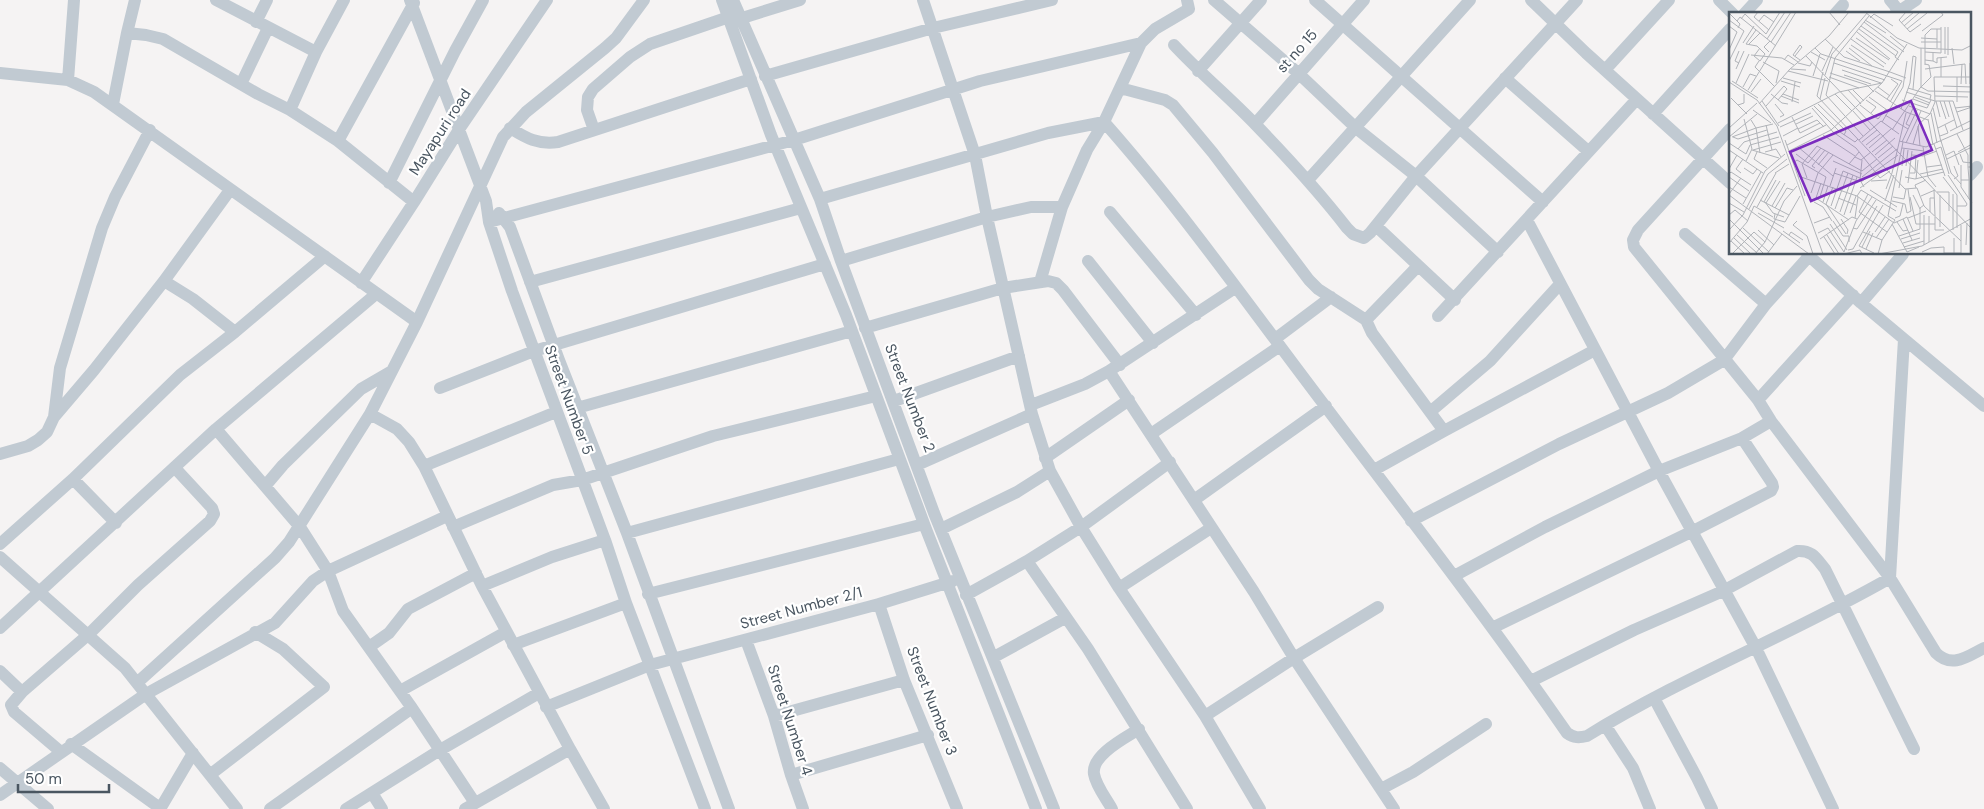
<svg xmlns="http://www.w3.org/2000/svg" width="1984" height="809" font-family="'DM Sans',sans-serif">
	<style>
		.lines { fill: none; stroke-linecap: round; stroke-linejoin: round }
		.minor { stroke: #c1cad2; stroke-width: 12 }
		.labels { text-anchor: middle; stroke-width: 4.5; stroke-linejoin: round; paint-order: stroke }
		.street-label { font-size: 15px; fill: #4a5661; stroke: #fff }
		.inset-road { fill: none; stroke: #b1b4b9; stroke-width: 1 }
		.view { fill: #7b2cbf; fill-opacity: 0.15; stroke: #7b2cbf; stroke-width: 2.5 }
		.inset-edge { fill: none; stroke: #4a5661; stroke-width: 2.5 }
	</style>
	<rect width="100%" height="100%" fill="#f5f3f3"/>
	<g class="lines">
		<!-- minor -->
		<path class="minor" d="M216,0L316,52
			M410,0L486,201L489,222L512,291L605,540L626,603L705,809
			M722,0L771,135L846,315L926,529L1036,809
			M733,0L820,199L841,261L934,513L1054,809
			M923,0L975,155L987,217L1032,414L1050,471L1081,527L1119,588L1205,716L1260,809
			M1214,0L1298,73L1356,128L1416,176L1498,252
			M1315,0L1543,202
			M1531,0L1586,53L1730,183
			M1719,0L1733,14
			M1890,0L1895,6L1898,14
			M1898,12L1916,0
			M1744,14L1757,0
			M1835,14L1843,5
			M739,19L800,0
			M256,22L267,0
			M127,33L146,35L163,39L258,94L290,110L338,141L414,202
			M1174,45C1200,73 1229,97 1256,125C1288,158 1319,192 1347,228L1353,234L1364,238L1370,233L1416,176L1577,0
			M1605,70L1669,0
			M1198,71L1261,0
			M0,73L68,80L94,92L417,322
			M765,76L933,28L1052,0
			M1505,78L1588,151
			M68,80L74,0
			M241,84L268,28
			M1120,88L1165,100L1173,105L1213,153L1309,280L1318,289L1366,320L1372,333L1444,431
			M113,104L127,33L135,0
			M290,110L316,52L344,0
			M1653,114L1730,29
			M1104,122C1167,193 1223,270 1280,346C1376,475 1476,601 1567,733C1574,738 1579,738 1587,736C1684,676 1791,635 1890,578L1904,339
			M1255,124L1364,0
			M510,128C526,138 538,145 558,142L751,79
			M1730,129L1638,230L1633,240L1634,247L1758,400L1771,421L1890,578L1936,653C1952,669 1968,656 1984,648
			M594,130L587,110L588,97L593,89L630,57L650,44L729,17
			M338,141L414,3
			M1970,175L1977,167
			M1308,180L1470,0
			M389,183L455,51L483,0
			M820,199L1048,133L1104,122
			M1110,212L1196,315
			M499,213L510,227L559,360L627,533L729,809
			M1527,220L1659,471L1756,648L1833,809
			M489,222L794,140L980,81L1141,43
			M1376,226L1455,300
			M1685,234L1766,304
			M1807,254L1861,303L1984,406
			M841,261L987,217L1031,207H1062
			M1088,261L1153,343
			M164,281L193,299L235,332
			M530,282L801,208
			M1040,282L1062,207L1087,150L1104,122L1141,43L1155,29L1189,9L1187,0
			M361,283L414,202L460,128L547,0
			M1861,303L1903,254
			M1438,316L1637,99
			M1366,320L1418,266
			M865,328L1003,288L1048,281L1056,283L1063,290L1120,365
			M1275,339L1331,297
			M1109,371L1254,592L1294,658L1394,809
			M440,388L534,351L825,264
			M1758,400L1853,295
			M894,401L1019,356
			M1031,405L1085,384L1109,371L1235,288
			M577,408L852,331
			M1430,412L1490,361L1560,284
			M370,414L397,429L409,442L424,466L482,586L570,749
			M54,417L60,368L102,228L115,197L150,130
			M216,429L300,527L328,571L343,611L412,708L475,803
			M1151,434L1280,346
			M0,454L28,446L38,440L47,432L54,417L94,370L164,281L230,190
			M1045,458L1129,400
			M917,465L1032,414
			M424,466L556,412
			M1374,470L1444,431L1595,350
			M73,479L116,523
			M266,485L283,465L361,389L392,371
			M1194,500L1326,406
			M1411,521L1559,444L1668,393L1724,360L1766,304L1811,254
			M453,527L553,485L582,480L713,436L876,396
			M941,529L1017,492L1050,471
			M627,533L899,459
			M0,544L73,479L180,375L235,332L325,256
			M0,557L125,668L237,809
			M1027,561L1081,527L1170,462
			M1454,576L1545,527L1659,471L1742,438L1771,421
			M482,586L552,557L605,540
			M1119,588L1211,528
			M648,594L924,524
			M966,595L1027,561L1088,649L1187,809
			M879,604L904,680L957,809
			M0,628L216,429L376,294
			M1492,628L1693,531L1771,491L1773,487L1772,483L1742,438
			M746,640L774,716L791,775L803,809
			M513,645L626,603
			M369,647L389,633L408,609L476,573
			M994,657L1065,618
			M0,671L22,692
			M1531,681L1634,630L1723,591L1797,551C1812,550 1816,558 1825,569L1914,749
			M138,682L275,558L289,542L370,414L417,322L503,137L526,112L605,48L616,38L644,0
			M400,691L506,632
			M1654,698L1697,778L1712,809
			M546,707L650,665L879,604L953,581
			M774,716L904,680
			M1205,716L1294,658L1378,607
			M1605,725L1633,768L1650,809
			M71,744L160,808
			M61,752L14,712L11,705L22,692L89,634L138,585L210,521L214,514L212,508L175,468
			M0,768L48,809
			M211,774L324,687L283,649L255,632
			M791,775L928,735
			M1381,789L1413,772L1486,724
			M372,793L382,809
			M0,795L146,694L275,623L313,581L328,571L447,516
			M160,809L193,753
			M270,809L412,708
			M346,809L440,750L539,693
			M465,809L570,749L604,809
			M1112,809C1106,798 1096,786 1094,774C1091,755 1125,738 1139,729"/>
	</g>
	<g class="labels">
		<!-- street labels -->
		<g class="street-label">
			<text transform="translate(1297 51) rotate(-48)" y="5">st no 15</text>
			<text transform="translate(440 132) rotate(-57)" y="5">Mayapuri road</text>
			<text transform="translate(910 398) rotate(69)" y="5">Street Number 2</text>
			<text transform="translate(569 400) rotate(70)" y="5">Street Number 5</text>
			<text transform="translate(801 608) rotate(-15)" y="5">Street Number 2/1</text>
			<text transform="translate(932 701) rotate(69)" y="5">Street Number 3</text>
			<text transform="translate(790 720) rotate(72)" y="5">Street Number 4</text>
		</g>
	</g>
	<!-- overview -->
	<g transform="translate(1729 12)">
		<rect width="242" height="242" fill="#f5f3f3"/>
		<path class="inset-road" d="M29,0L25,5L40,18M100,0L111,13M136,0L168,26L190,36L233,38L243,33M177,0L170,8L181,20L192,12M0,1L11,12L9,16M141,6L145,2L164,14M12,7L16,2L37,22M0,8L15,19L0,49M136,8L157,21M8,9L11,5L47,34M30,9L35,3L45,10M135,10L175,40M172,11L185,0M0,14L8,20L0,38M132,14L169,40L166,45L170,48M175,14L191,0M216,15V42M219,15V43M130,17L167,44M178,17L198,1M208,17V36M27,18L17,32L28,34L36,42L31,49M193,19L214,3L212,0M128,20L161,47M37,22L51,0M161,24L176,36M127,26L160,48M192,26L208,27M38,27L56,0M96,27L115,45L161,60M122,27L157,52M42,30L62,0M192,30H212M14,31L25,14M20,32L31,21M122,33L155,55M31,36L25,44L31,49M86,36L92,42L173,69L161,90M120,36L143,54M192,36V75L199,79L243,80M223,36L225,52M117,39L131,49M40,40L35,35L41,29M82,40L96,48M196,40L212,41V15M22,43L53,46L65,53M66,44L73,35L71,33L64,43L71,48M77,44L242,216M212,46V65M55,48L59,43L69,50M196,48L204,49V41M30,49L26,55L46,75M204,49L208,51V46L218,45M34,50L50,59L47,71M10,51L6,49L10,39M69,51L81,54L83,50M105,51L156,68M196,53V23L202,17H212M7,57L15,39M62,57L77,58M196,57L236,52L237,72M113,58L152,71M59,59L99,69M93,59L104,35M94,60L88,84L176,177L188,176L195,194L232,229M161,60L177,66M101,61L138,73L145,80M96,63L103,42L139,0M115,63L142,72M84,64L91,42M100,65L130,76M205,65H243M54,66L72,71M3,69L29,86M52,69L71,75M0,70L28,88L48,114L94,242M7,71L20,42M232,72L233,52M241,72V51M214,74L243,75M14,75L21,62L27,64M149,75L161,84M179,76L202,83L201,87M19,78L67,0M119,78L132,92M124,78L135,89M146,79L177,100L199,108M22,80L32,67M177,80L206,89H224L234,118M42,82L53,91L59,92M54,82L70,88M106,82L123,99M52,84L70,91M206,84L239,85M140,85L158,98M186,85L201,91M2,86L18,102M91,87L96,66M158,87L169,72L162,67M184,87L200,93M137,88L147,95L142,101M173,88L198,96L202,88M33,89L50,114M207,89L211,105M211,89L217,107M215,89L220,105M220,89L228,116M63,90L66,70M228,90V65M30,92L61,57L100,24L120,0M46,92L55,103L51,105M89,92L117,119L115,123M9,93L15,91V82M131,93L149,107L157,97M37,94L55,74L58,77L49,88M85,94L111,120L126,130L129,127M180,94L201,102M83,96L104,120L127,136L151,166L161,159M204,96L212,130M226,96L243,94M172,97L181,71L184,44L187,45L184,77M24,98L42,111M124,99L141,118M228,100L243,95M202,101L208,131M156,103L179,117M63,105L71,121L91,111M15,107L23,137L17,149M199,107L204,133M152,109L170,122M153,110L174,75L178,49M49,111L110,80L153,71L178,32M67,112L84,104M37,113L43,138M181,114L177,112L184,96M189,114L191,134M51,115L82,101M0,116L28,91M209,116L225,108M69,117L88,108L95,115M163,118L191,76L202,65L200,53L196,52M221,119L243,108M228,122L239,143V155H243M94,123L126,144M54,124L69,116M134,124L97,83L106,46L140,4M211,124L219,121L216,113M0,125L28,102M3,125L27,116L22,108M4,125L9,127L38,118M56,128L76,184M130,128L152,109M170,129L197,135L243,115M212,129L222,161L232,172M133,130L148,118M173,130L188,98M0,131L17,142L21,133L50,125M177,131L192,99M184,132L190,112L201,102L206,90L205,65M205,132L216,164M58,133L97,113M137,133L151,122M69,135L104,164M194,135L199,165L207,175M140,136L162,117M173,136L195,139M9,137L15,130L48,120M207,137L212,135L220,162M0,138L34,161M23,138L50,146M24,138L52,130M60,139L102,118L153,71M28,140L25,147L38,156M36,140L47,137L52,145M143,140L158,128M229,140L243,132M31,141L27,116L44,112M67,142L79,151L92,136M231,142L234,150L243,151M146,143L166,126M183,143L194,144L208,139M217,143L225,139L230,153M126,145L132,148L142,140M149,146L164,134M218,147L243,135M133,148L131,168L135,175M104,149L133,162M64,151L68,148L97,165L91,185M120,152L130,140M89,153L100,140M155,153L169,143M232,153V175L243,191M173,154L175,137M177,154L179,138M198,155L213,153M15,156L24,162L28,157M86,156L83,154L96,138M0,157L8,143M133,159L148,147M12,161L7,157L14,147M46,161L60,152M105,161L129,169M163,161L177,101M181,161H186L187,143M0,162L2,160L22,173M191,162L214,157M219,163L238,192L237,194H228M69,164L128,184L165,211L174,207L183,228M0,165L20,179M133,165L168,137M176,165L186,167L215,160M214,165L228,183V216M78,166L73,152L88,134L133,159M187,167L189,148M225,167L229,164L225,154M232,168H240L239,155M142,169L158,168M132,170L155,153M92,171L87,186L120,208M179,171L183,139M101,174L107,156M0,175L17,186M104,175L97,192L117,222M131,176L158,156M170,176L173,158M187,176L186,173L197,168M157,177L163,161M141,178L168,195M205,178L206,204M208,180H220V199M82,181L89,161L104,143M0,182L12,166M139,182L130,200L158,220M0,183L80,242M184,183L191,197M211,183V215M128,184L132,178L167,199M192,184L206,178M164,185L175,187L177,177M181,185L187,212H206M109,186L127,193M240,187V168M31,188L60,203M156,189L165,163M163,189L176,192L178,201M35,190L47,168M36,190L44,201L55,205M85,190L94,195L103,209M94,190L99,174M0,191L15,200M37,191L51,169M14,192L32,160M43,194L56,171M102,194L114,159L131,166M28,195L47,161M46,196L58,176L64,178M20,197L39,162L58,147M106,197L119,161M111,200L124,163M201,200V186H205M29,201L55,216M121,201L127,184M178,201L182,199L179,177M46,202L45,207L56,210L71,184M0,203L6,198L19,209M115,203L128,165M206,205V218H215M126,206L129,185M166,206L171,204L174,192M179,206L197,199M0,207L35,242M112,207L119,218L118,222M174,207L178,205L184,219M68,209L64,213L78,224L84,242M104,209L114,224H120V230M168,210L174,219L179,218M85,211L101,205M101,212L118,238M163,212L178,240L190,235M14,216L40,240M124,216L128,217L147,188M0,218L14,203L36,159L56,142M29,218L45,233M224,218V182M54,219L71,231M134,220L153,228M146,220L156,205M89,221L99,216L115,240L127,209L143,185M8,223L28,241M60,223L62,220L74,228M98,223L110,242M170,224L191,217V196L195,193M95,225L106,242M5,226L22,242M147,226L160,207M91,227L123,205L128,207M172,227L191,221M2,229L16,242M36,230L55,189L68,174M200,230V204M0,231L18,210L25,194L44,205M174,231L191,226M195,233V203M237,233L238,211M130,234L154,193M130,234L145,241M133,235L141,219M175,235L195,229M137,237L144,221M119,238L124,237L148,194M193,240L202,236L215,235V242M215,241H232M3,242L25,220L36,230L26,242M38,242L53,222M115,242L131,238L133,242M149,242L153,228L166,208L159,204L174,130M150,242L193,234L243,206M225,242V226M232,242V213"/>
		<path class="view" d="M182,89L203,138L82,189L61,140Z"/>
		<rect width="242" height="242" class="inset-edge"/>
	</g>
	<!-- scale -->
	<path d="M18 784v8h91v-8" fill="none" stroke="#4a5661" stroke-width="2.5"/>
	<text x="25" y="784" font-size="15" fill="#4a5661" stroke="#ffffff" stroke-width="4" paint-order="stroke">50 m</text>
</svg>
